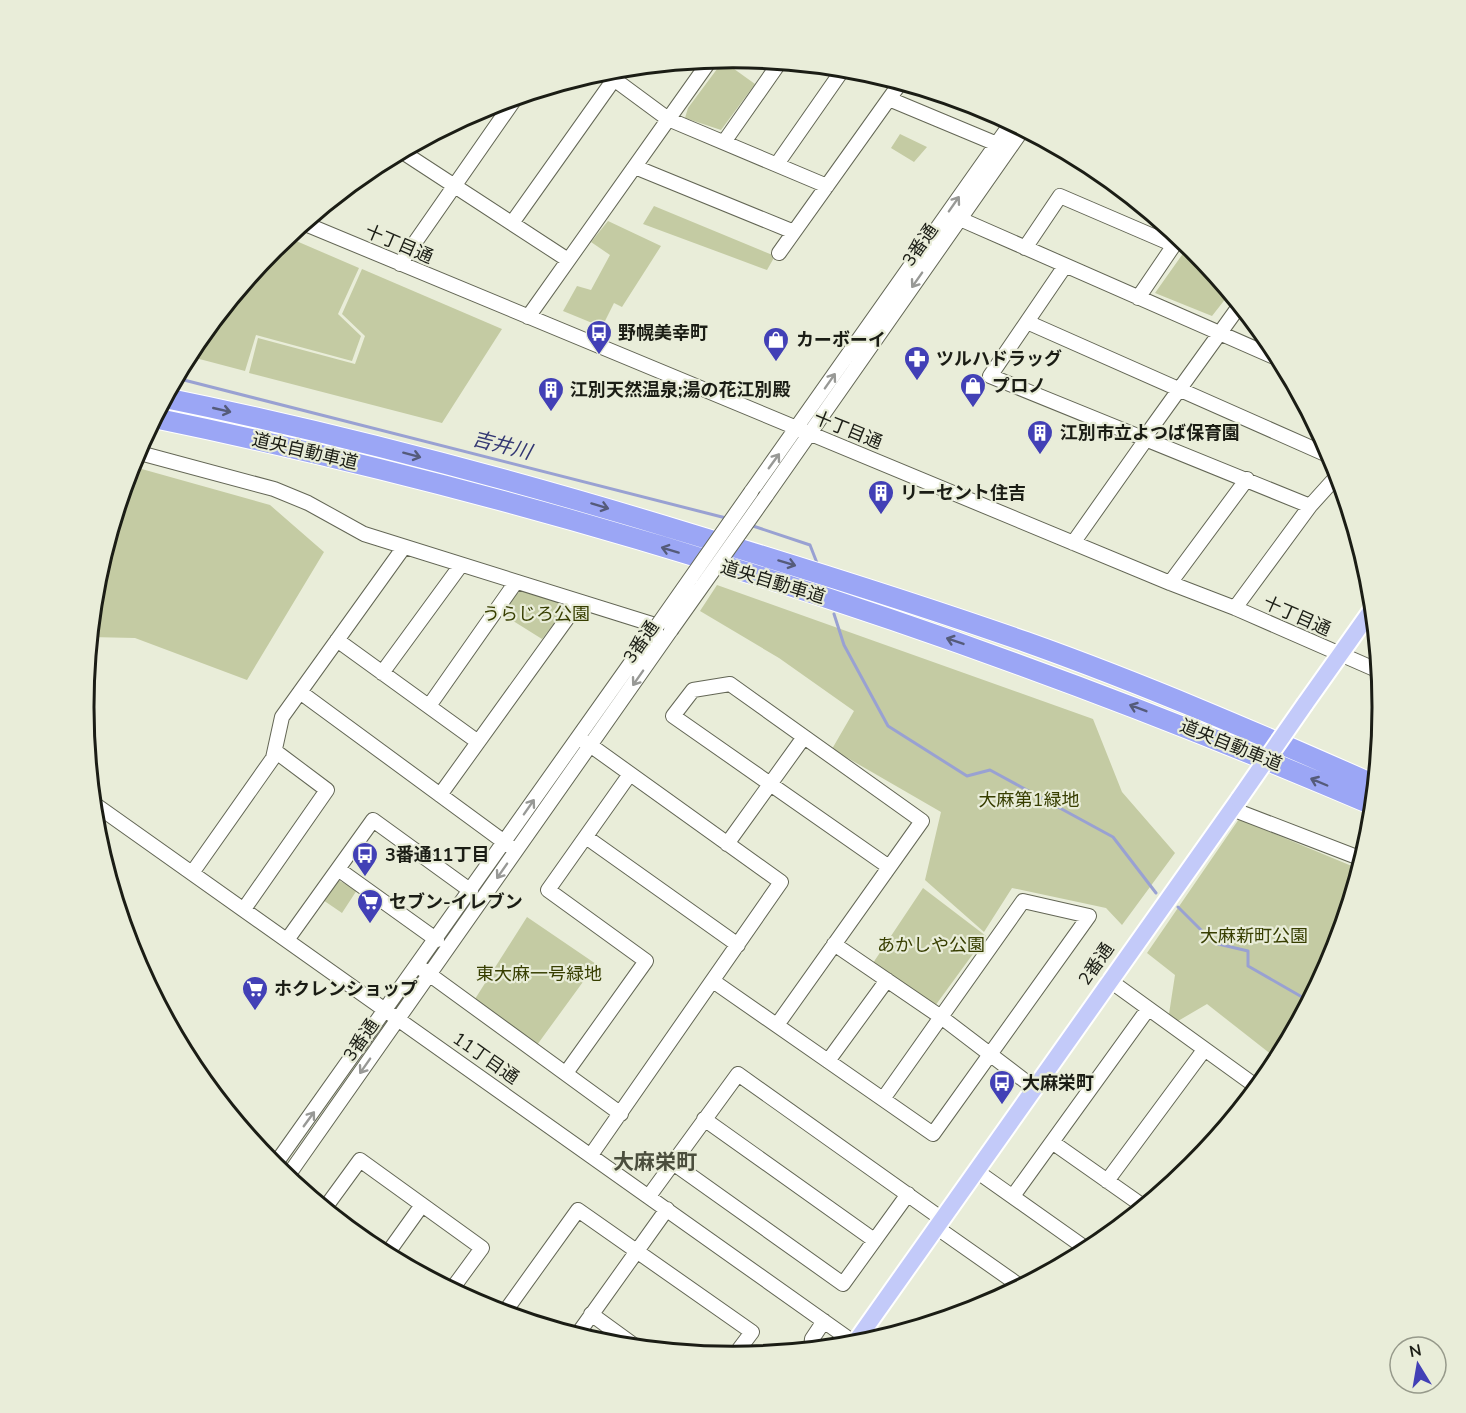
<svg xmlns="http://www.w3.org/2000/svg" width="1466" height="1413" font-family="'Nunito Sans','Noto Sans JP',sans-serif">
	<style>
		.green { fill: #c4cba3 }
		.lines { fill: none; stroke-linecap: round; stroke-linejoin: round }
		.stream { stroke: #99a1d2; stroke-width: 3 }
		.minor-casing { stroke: #636655; stroke-width: 16 }
		.major-casing { stroke: #fff; stroke-width: 20 }
		.highway-casing { stroke: #fff; stroke-width: 22 }
		.minor { stroke: #fff; stroke-width: 14 }
		.major { stroke: #c3caf9; stroke-width: 16 }
		.highway { stroke: #9ba6f5; stroke-width: 20 }
		.minor-bridge-casing { stroke: #636655; stroke-width: 16; stroke-linecap: butt }
		.major-bridge-casing { stroke: #fff; stroke-width: 20; stroke-linecap: butt }
		.minor-bridge { stroke: #fff; stroke-width: 14 }
		.major-bridge { stroke: #c3caf9; stroke-width: 16 }
		.oneway { stroke: #989996 }
		.oneway2 { stroke: #555b7a }
		.labels { text-anchor: middle; stroke-width: 4.5; stroke-linejoin: round; paint-order: stroke }
		.street-label { font-size: 18px; fill: #1b1d15; stroke: #e9edd9 }
		.poi-label { font-size: 18px; font-weight: bold; fill: #1b1d15; stroke: #e9edd9; text-anchor: start }
		.park-label { font-size: 18px; fill: #373e00; stroke: #e9edd9 }
		.water-label { font-size: 20px; font-style: italic; fill: #323672; stroke: #e9edd9 }
		.quarter-label { font-size: 21px; font-weight: bold; fill: #4b4e3d; stroke: #e9edd9 }
		.rim { fill: none; stroke: #1b1d15; stroke-width: 3 }
	</style>
	<rect width="100%" height="100%" fill="#e9edd9"/>
	<!-- green -->
	<path class="green" d="M723,61L755,84L721,130L685,118L688,108Z
		M900,134L927,147L914,162L891,148Z
		M654,206L775,256L767,270L643,224Z
		M608,221L661,246L622,307L614,303L602,327L563,311L577,286L591,290L610,255L591,242Z
		M287,237L359,268L338,314L361,336L352,361L256,335L245,371L188,356L274,247Z
		M1189,245L1230,293L1212,316L1155,293Z
		M362,269L502,329L442,423L249,373L258,338L355,364L365,336L342,314Z
		M131,466L270,505L324,552L247,680L135,638L90,637L96,579Z
		M717,585L1093,719L1122,792L1175,853L1122,925L1106,908L1012,888L984,932L925,880L941,812L832,749L854,711L779,658L700,611Z
		M523,590L564,604V611L542,639L502,614L516,594Z
		M1239,819L1359,869L1333,955L1277,1059L1207,1004L1178,1021L1169,1014L1175,975L1147,953Z
		M338,880L357,890L342,913L323,900Z
		M923,888L986,936L935,1006L873,963Z
		M527,917L596,964L537,1045L475,999Z"/>
	<g class="lines">
		<!-- stream -->
		<path class="stream" d="M176,378L726,518
			M750,525L810,545L817,563
			M834,614L844,645L888,726L967,776L990,770L1113,837L1156,893
			M1178,907L1214,943L1248,951V966L1309,1001"/>
		<defs>
			<path id="minor" d="M603,71L668,119L827,186
				M889,99L1004,147
				M724,142L780,62
				M401,151L568,260
				M777,164L844,68
				M635,167L794,232
				M960,219L1281,360
				M303,223L1170,583L1235,608L1379,671
				M512,223L622,68
				M1025,248L1060,196L1174,245L1138,298
				M779,253L901,82
				M400,264L517,96
				M1065,266L990,376L1310,506
				M528,317L711,59
				M1027,322L1332,457
				M1145,437L1240,305
				M136,452L274,489L308,503L364,534L671,630L287,1177
				M751,492L1012,122
				M766,496L1023,129
				M1073,543L1147,438
				M1170,583L1247,479
				M1235,608L1310,506L1338,475
				M337,640L478,742
				M382,673L461,565
				M300,692L511,847
				M429,706L516,582
				M583,740L781,882L591,1155
				M440,795L579,602
				M93,803L856,1344
				M1232,809L1362,859
				M586,837L738,945
				M727,844L804,737
				M338,869L437,940
				M192,873L273,758L282,717L404,547
				M244,909L327,790L275,751
				M287,940L373,820L471,891
				M834,944L941,1017L1033,1087
				M422,969L621,1114
				M1109,980L1257,1087
				M713,981C786,1032 860,1083 933,1134L1089,916L1023,901L883,1099
				M777,1025L922,821L730,684L693,690L673,716L889,867
				M828,1061L887,980
				M566,1073L646,961L548,890L630,774
				M704,1119L874,1240
				M1052,1142L1143,1206
				M673,1163L843,1284L908,1194
				M274,1166L657,626
				M975,1170L1088,1250
				M1107,1181L1204,1050
				M649,1196L738,1074L942,1219
				M1013,1196L1148,1009
				M325,1208L360,1160L482,1248L452,1289
				M936,1227L1020,1286
				M387,1254L422,1205
				M504,1313L578,1210L752,1332L734,1356
				M591,1314L635,1346
				M577,1335L667,1209
				M811,1348L812,1339L824,1321"/>
			<path id="major" d="M1305,704L1373,608
				M854,1344L1239,799"/>
			<path id="highway" d="M165,398C343,434 518,481 691,534C803,568 915,603 1026,642C1144,684 1260,734 1375,785
				M154,418C572,504 981,637 1373,805"/>
		</defs>
		<!-- minor casing -->
		<use href="#minor" class="minor-casing"/>
		<!-- major casing -->
		<use href="#major" class="major-casing"/>
		<!-- highway casing -->
		<use href="#highway" class="highway-casing"/>
		<!-- minor -->
		<use href="#minor" class="minor"/>
		<!-- major -->
		<use href="#major" class="major"/>
		<!-- highway -->
		<use href="#highway" class="highway"/>
		<defs>
			<path id="minor-bridge" d="M657,626L751,492
				M671,630L766,496"/>
			<path id="major-bridge" d="M1239,799L1305,704"/>
		</defs>
		<!-- minor-bridge casing -->
		<use href="#minor-bridge" class="minor-bridge-casing"/>
		<!-- major-bridge casing -->
		<use href="#major-bridge" class="major-bridge-casing"/>
		<!-- minor-bridge -->
		<use href="#minor-bridge" class="minor-bridge"/>
		<!-- major-bridge -->
		<use href="#major-bridge" class="major-bridge"/>
	</g>
	<!-- one-way arrows -->
	<defs><path id="oneway-shaft" d="M-6 0H5M1.5-3L5.5 0L1.5 3" fill="none" stroke-width="1.6" stroke-linecap="round" stroke-linejoin="round" transform="scale(1.5)"/></defs>
	<g class="oneway">
		<use href="#oneway-shaft" transform="translate(954 204) rotate(-55)"/>
		<use href="#oneway-shaft" transform="translate(917 280) rotate(125)"/>
		<use href="#oneway-shaft" transform="translate(830 381) rotate(-55)"/>
		<use href="#oneway-shaft" transform="translate(774 461) rotate(-54)"/>
		<use href="#oneway-shaft" transform="translate(638 678) rotate(125)"/>
		<use href="#oneway-shaft" transform="translate(529 807) rotate(-55)"/>
		<use href="#oneway-shaft" transform="translate(502 871) rotate(125)"/>
		<use href="#oneway-shaft" transform="translate(365 1066) rotate(125)"/>
		<use href="#oneway-shaft" transform="translate(309 1119) rotate(-54)"/>
	</g>
	<g class="oneway2">
		<use href="#oneway-shaft" transform="translate(222 410) rotate(13)"/>
		<use href="#oneway-shaft" transform="translate(412 455) rotate(15)"/>
		<use href="#oneway-shaft" transform="translate(600 506) rotate(17)"/>
		<use href="#oneway-shaft" transform="translate(670 550) rotate(-163)"/>
		<use href="#oneway-shaft" transform="translate(787 563) rotate(17)"/>
		<use href="#oneway-shaft" transform="translate(955 641) rotate(-161)"/>
		<use href="#oneway-shaft" transform="translate(1138 708) rotate(-159)"/>
		<use href="#oneway-shaft" transform="translate(1319 782) rotate(-157)"/>
	</g>
	<!-- icons -->
	<defs>
		<symbol id="bus-pin" viewBox="-11 -11 22 30"><path d="M0 17L-7.5 6A9.5 9.5 0 1 1 7.5 6Z" fill="#4240b6" stroke="#e9edd9"/><path d="M-5-6H5V4H4V6H2V4H-2V6H-4V4H-5ZM-3.5-4V0h7V-4ZM-3.5 1.2v1.5H-2V1.2ZM2 1.2v1.5H3.5V1.2Z" fill="#fff"/></symbol>
		<symbol id="shop-pin" viewBox="-11 -11 22 30"><path d="M0 17L-7.5 6A9.5 9.5 0 1 1 7.5 6Z" fill="#4240b6" stroke="#e9edd9"/><path d="M-5-2.5h2.3a2.7 3.5 0 0 1 5.4 0H5L5.5 6h-11ZM-1.5-2.5h3a1.5 2.3 0 0 0-3 0Z" fill="#fff"/></symbol>
		<symbol id="pharmacy-pin" viewBox="-11 -11 22 30"><path d="M0 17L-7.5 6A9.5 9.5 0 1 1 7.5 6Z" fill="#4240b6" stroke="#e9edd9"/><path d="M-2-6h4v4h4v4h-4v4h-4v-4h-4v-4h4Z" fill="#fff"/></symbol>
		<symbol id="building-pin" viewBox="-11 -11 22 30"><path d="M0 17L-7.5 6A9.5 9.5 0 1 1 7.5 6Z" fill="#4240b6" stroke="#e9edd9"/><path d="M-4-6H4V6H1V3H-1V6H-4ZM-2.5-4.3h1.7v1.8h-1.7ZM.8-4.3h1.7v1.8H.8ZM-2.5-1h1.7V.8h-1.7ZM.8-1h1.7V.8H.8Z" fill="#fff"/></symbol>
		<symbol id="supermarket-pin" viewBox="-11 -11 22 30"><path d="M0 17L-7.5 6A9.5 9.5 0 1 1 7.5 6Z" fill="#4240b6" stroke="#e9edd9"/><path d="M-6-5.5h2.5l.6 2H6L4.5 2H-2.5L-4.4-4H-6ZM-1.5 3.2a1.3 1.3 0 1 0 .1 0ZM3 3.2a1.3 1.3 0 1 0 .1 0Z" fill="#fff"/></symbol>
	</defs>
	<g fill-rule="evenodd">
		<use href="#bus-pin" x="584" y="318" width="30" height="40"/>
		<use href="#shop-pin" x="761" y="325" width="30" height="40"/>
		<use href="#pharmacy-pin" x="902" y="344" width="30" height="40"/>
		<use href="#shop-pin" x="958" y="371" width="30" height="40"/>
		<use href="#building-pin" x="536" y="375" width="30" height="40"/>
		<use href="#building-pin" x="1025" y="418" width="30" height="40"/>
		<use href="#building-pin" x="866" y="478" width="30" height="40"/>
		<use href="#bus-pin" x="350" y="840" width="30" height="40"/>
		<use href="#supermarket-pin" x="355" y="887" width="30" height="40"/>
		<use href="#supermarket-pin" x="240" y="974" width="30" height="40"/>
		<use href="#bus-pin" x="987" y="1068" width="30" height="40"/>
	</g>
	<g class="labels">
		<!-- street labels -->
		<g class="street-label">
			<text transform="translate(399 244) rotate(23)" y="6">十丁目通</text>
			<text transform="translate(920 245) rotate(-55)" y="6">3番通</text>
			<text transform="translate(848 430) rotate(22)" y="6">十丁目通</text>
			<text transform="translate(305 451) rotate(13)" y="6">道央自動車道</text>
			<text transform="translate(773 582) rotate(17)" y="6">道央自動車道</text>
			<text transform="translate(1297 616) rotate(24)" y="6">十丁目通</text>
			<text transform="translate(641 642) rotate(-55)" y="6">3番通</text>
			<text transform="translate(1231 745) rotate(22)" y="6">道央自動車道</text>
			<text transform="translate(1096 964) rotate(-55)" y="6">2番通</text>
			<text transform="translate(361 1040) rotate(-55)" y="6">3番通</text>
			<text transform="translate(486 1058) rotate(35)" y="6">11丁目通</text>
		</g>
		<!-- poi labels -->
		<g class="poi-label">
			<text x="618" y="339">野幌美幸町</text>
			<text x="796" y="346">カーボーイ</text>
			<text x="936" y="365">ツルハドラッグ</text>
			<text x="992" y="392">プロノ</text>
			<text x="570" y="396">江別天然温泉;湯の花江別殿</text>
			<text x="1060" y="439">江別市立よつば保育園</text>
			<text x="900" y="499">リーセント住吉</text>
			<text x="385" y="861">3番通11丁目</text>
			<text x="389" y="908">セブン-イレブン</text>
			<text x="274" y="995">ホクレンショップ</text>
			<text x="1022" y="1089">大麻栄町</text>
		</g>
		<!-- park labels -->
		<g class="park-label">
			<text x="536" y="620">うらじろ公園</text>
			<text x="1029" y="806">大麻第1緑地</text>
			<text x="1254" y="942">大麻新町公園</text>
			<text x="931" y="951">あかしや公園</text>
			<text x="539" y="980">東大麻一号緑地</text>
		</g>
		<!-- water labels -->
		<g class="water-label">
			<text transform="translate(502 445) rotate(14)" y="7">吉井川</text>
		</g>
		<!-- quarter labels -->
		<g class="quarter-label">
			<text x="655" y="1169">大麻栄町</text>
		</g>
	</g>
	<!-- crop -->
	<path d="M0 0H1466V1413H0ZM94 707a639 639 0 1 1 1278 0a639 639 0 1 1-1278 0Z" fill="#e9edd9" fill-rule="evenodd"/>
	<path class="rim" d="M94 707a639 639 0 1 1 1278 0a639 639 0 1 1-1278 0Z"/>
	<!-- north arrow -->
	<g transform="translate(1418 1365) rotate(349)"><circle r="28" fill="#e9edd9" stroke="#979a8b" stroke-width="1.5"/>
	<path d="M0-4.5L10 22L0 15L-10 22Z" fill="#4240b6"/>
	<text y="-9" font-size="16" font-weight="bold" text-anchor="middle" fill="#1b1d15">N</text>
	</g>
</svg>
